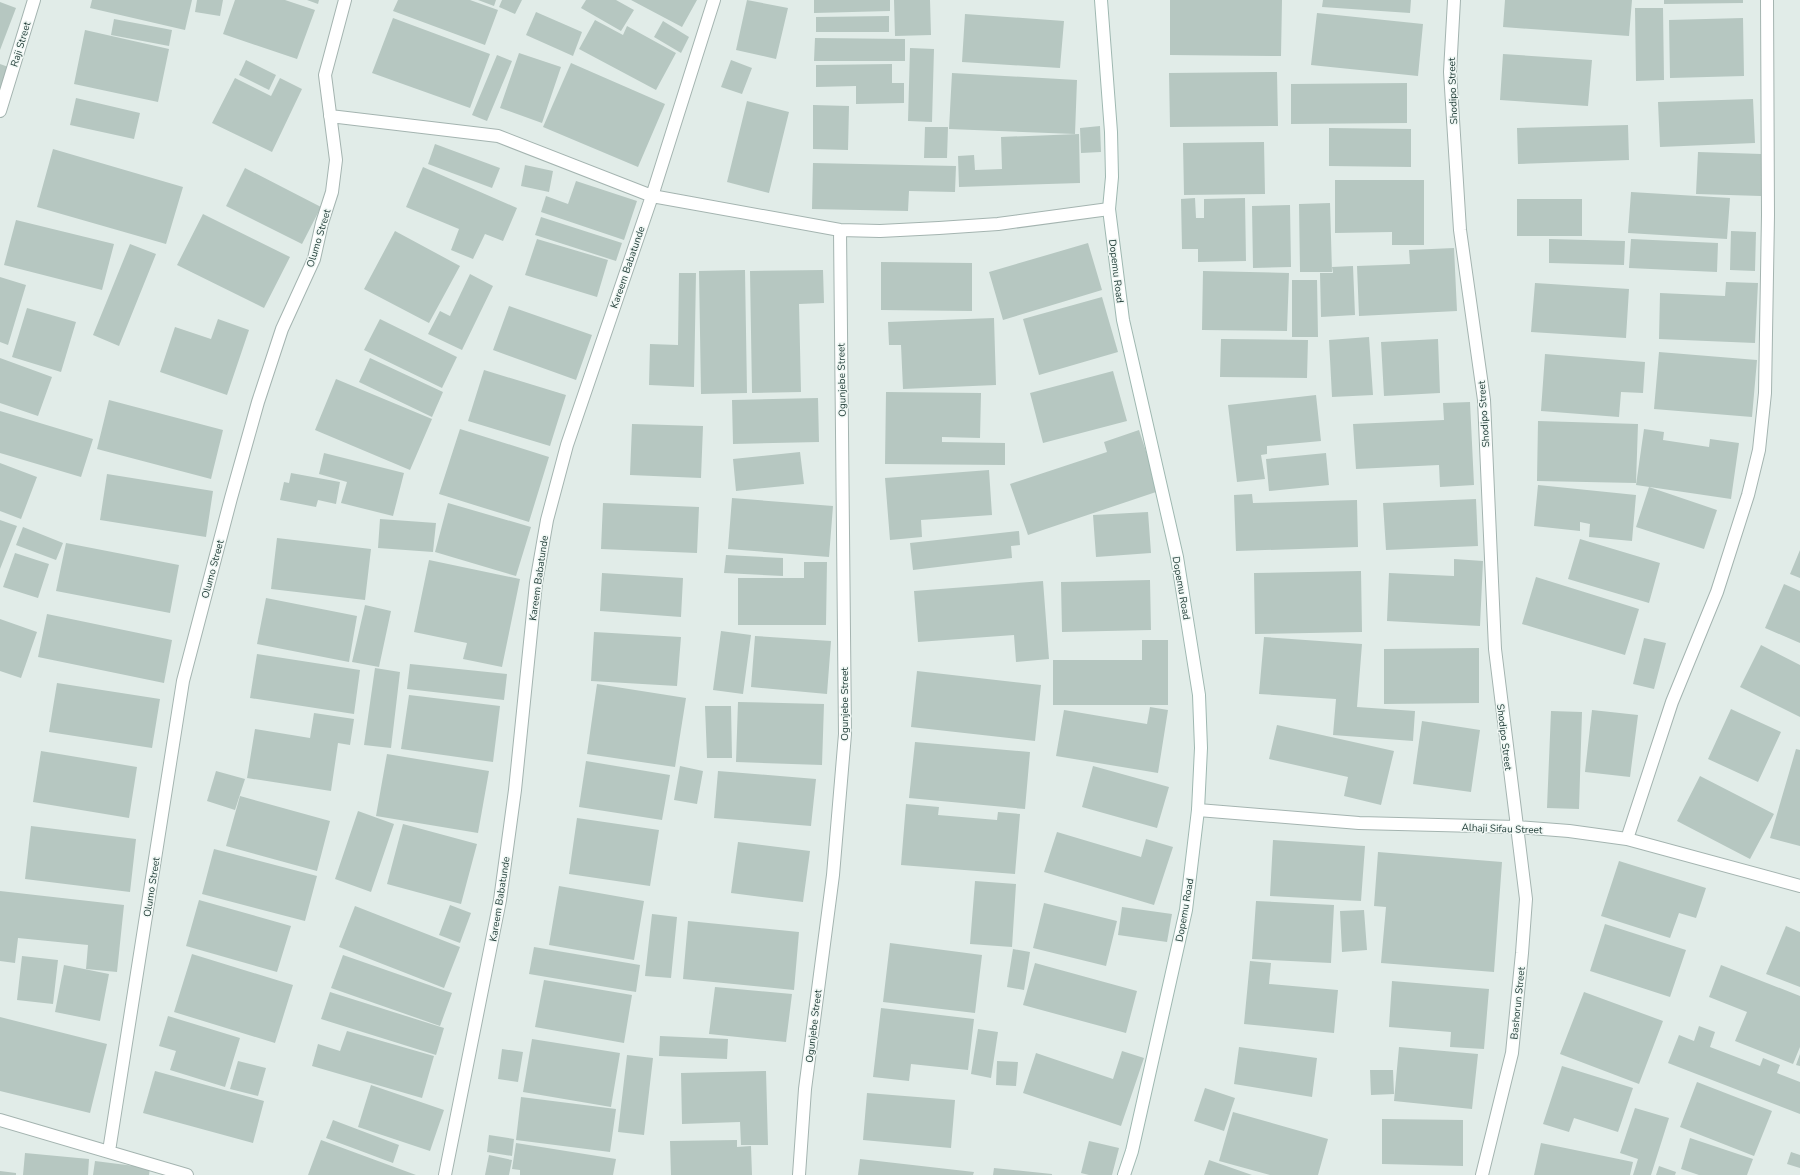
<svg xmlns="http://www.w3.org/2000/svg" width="1800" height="1175" font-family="'Nunito Sans',sans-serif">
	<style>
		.building { fill: #b6c7c1 }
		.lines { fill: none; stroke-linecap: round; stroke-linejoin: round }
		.minor-casing { stroke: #a4b4b0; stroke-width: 14 }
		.secondary-casing { stroke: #9fb8b1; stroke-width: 14 }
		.minor { stroke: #fff; stroke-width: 12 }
		.secondary { stroke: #fff; stroke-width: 12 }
		.labels { text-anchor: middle; stroke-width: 3; stroke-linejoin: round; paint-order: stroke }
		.street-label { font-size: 10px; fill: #213d38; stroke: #f1f8f5 }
	</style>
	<rect width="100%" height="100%" fill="#e1ece8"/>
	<!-- building -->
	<path class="building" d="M92,0H192L185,30L90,8Z
		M197,0H223L220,16L195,12Z
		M235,0H285L315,10L297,59L223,34Z
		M307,0H319L318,4Z
		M398,0H470L498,10L485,45L393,11Z
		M478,0H496L494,6Z
		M502,0H522L515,14L499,7Z
		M586,0H616L634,10L621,31L581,8Z
		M631,0H697L682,27Z
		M747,0L788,8L776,59L736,50Z
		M814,0H890V11L814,13Z
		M894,0H930L931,35L895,36Z
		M1170,0H1282L1281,56L1170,55Z
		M1323,0H1411L1410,13L1322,7Z
		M1505,0H1632L1629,36L1503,27Z
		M1664,0H1743V3L1664,4Z
		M0,2L16,8L0,50Z
		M1635,8H1663L1664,80L1636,81Z
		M536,12L582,32L573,56L526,35Z
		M1317,13L1423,24L1418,76L1311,65Z
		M965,14L1064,21L1060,68L962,62Z
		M889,16V32H816V17Z
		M393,18L490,54L470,108L372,73Z
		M1743,18L1744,76L1670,78L1669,20Z
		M114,19L172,30L169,46L111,35Z
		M595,20L623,35L627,26L676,53L656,90L579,49Z
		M663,21L689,37L681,53L654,37Z
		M85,30L169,49L158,102L74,84Z
		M815,38L905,39V61H814Z
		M910,48L934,49L932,122L908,121Z
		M519,53L561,67L542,123L500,108Z
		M1503,54L1592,60L1588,106L1500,100Z
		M497,55L512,61L487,121L472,115Z
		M246,60L276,75L269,90L239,75Z
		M731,60L752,68L742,94L721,87Z
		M571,63L665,104L638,167L543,127Z
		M0,64L11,68L3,89L0,88Z
		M892,64V83H904V103L856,104V86L816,87V65Z
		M1277,72L1278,126L1170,127L1169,73Z
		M952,73L1077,80L1075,134L949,129Z
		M235,78L271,96L280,78L302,89L272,152L212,123Z
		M1407,83V123L1291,124V84Z
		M76,98L140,113L134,139L70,125Z
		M1753,99L1755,143L1660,147L1658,102Z
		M747,101L789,112L769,193L727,182Z
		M813,105L849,106L848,150L813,149Z
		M1628,125L1629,160L1518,164L1517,128Z
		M1100,126L1101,152L1081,153L1080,128Z
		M925,127H948L947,158H924Z
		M1329,128L1411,129V167L1329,166Z
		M1079,134L1080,183L959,187L958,156L974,155L975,170L1002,169L1001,137Z
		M1264,142L1265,194L1184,195L1183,143Z
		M435,144L500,168L492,188L428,164Z
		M53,149L183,187L166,244L37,207Z
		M1698,152L1762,154L1761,196L1696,194Z
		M813,163L956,166L955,192L909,191L908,211L812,209Z
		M525,165L553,171L549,192L521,186Z
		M423,167L517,208L503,241L485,234L473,259L451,250L459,229L406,207Z
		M245,168L321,207L302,244L226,206Z
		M1335,180H1424V245H1392V232L1335,233Z
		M576,181L637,201L624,240L541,212L546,196L568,204Z
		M1631,192L1730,198L1727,239L1628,233Z
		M1195,198L1196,218H1204V199L1245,198L1246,261L1198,262V249H1182L1181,199Z
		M1517,199H1582V236H1517Z
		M1330,203L1332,272H1300L1299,204Z
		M1290,205L1291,267L1253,268L1252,206Z
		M203,214L290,257L264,308L177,265Z
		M541,217L622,243L616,261L535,235Z
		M16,220L114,244L102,290L4,265Z
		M395,231L460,266L429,323L364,289Z
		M1731,231L1756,232L1755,271L1730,270Z
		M537,239L608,260L597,297L525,275Z
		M1549,239L1625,241L1624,265L1549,263Z
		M1631,239L1718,243L1717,272L1629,268Z
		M1088,243L1102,290L1003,320L989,272Z
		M130,244L156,254L119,346L93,335Z
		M1454,248L1457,311L1359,316L1357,266L1410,264L1409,250Z
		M881,262L972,263V311L881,310Z
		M1353,266L1355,315L1321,317L1320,273H1333L1332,267Z
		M745,270L747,393L701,394L699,271Z
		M823,270L824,303L799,304L801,392L752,393L750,271Z
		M1203,271L1289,273L1287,331L1202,330Z
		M679,273H696L694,387L649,385L650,344L678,345Z
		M470,274L493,286L462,350L428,334L440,311L450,316Z
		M0,277L26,285L8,345L0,342Z
		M1292,280H1317L1318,337H1292Z
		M1726,282L1758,283L1755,343L1659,339L1660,293L1725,296Z
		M1535,283L1629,289L1626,338L1531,332Z
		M1102,297L1118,352L1039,375L1023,319Z
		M509,306L592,335L576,380L493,350Z
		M27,308L76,322L61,372L12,357Z
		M994,318L996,385L903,389L901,345H889L888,322Z
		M218,319L249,330L227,395L160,372L175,327L211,339Z
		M380,319L457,357L442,388L364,350Z
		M1369,337L1373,395L1332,397L1329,340Z
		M1221,339L1308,340L1307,378L1220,377Z
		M1438,339L1440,393L1384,396L1381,342Z
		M1659,352L1757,360L1752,417L1654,409Z
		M1545,354L1645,362L1643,393L1621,392L1619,417L1541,411Z
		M0,358L52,377L38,416L0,403Z
		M370,358L443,392L432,417L359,382Z
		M484,370L566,395L550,446L468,421Z
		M1113,371L1127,421L1043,443L1030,393Z
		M336,379L432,419L410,470L315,430Z
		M886,392L981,393L980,438L942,437V442L1005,443V465L885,464Z
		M1316,395L1321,441L1267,446V454L1261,455L1265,479L1237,482L1228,405Z
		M818,398L819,442L733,444L732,400Z
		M109,400L223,430L211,479L97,449Z
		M1470,402L1474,485L1440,487L1439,465L1356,469L1353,424L1444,420L1443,403Z
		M0,411L93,439L81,477L0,453Z
		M1538,421L1638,424L1636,483L1537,481Z
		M632,424L703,426L701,478L630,475Z
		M460,429L549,457L529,522L439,494Z
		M1644,429L1664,432L1663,440L1709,447L1710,439L1739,443L1731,499L1636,485Z
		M1139,430L1159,491L1028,535L1010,484L1107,452L1104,442Z
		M800,452L804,484L736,491L733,459Z
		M324,453L404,473L393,516L341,503L347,482L319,474Z
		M1326,453L1329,485L1269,491L1266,459Z
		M0,463L37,477L21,519L0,511Z
		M989,470L992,515L921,520L922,537L890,540L885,478Z
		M291,473L340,482L336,504L318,500L316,507L280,500L284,482L289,483Z
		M107,474L213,491L206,537L100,520Z
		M1538,485L1636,495L1632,541L1589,537L1590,524L1580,522V531L1534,526Z
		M1649,487L1717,510L1704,549L1636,527Z
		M1252,494L1253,503L1357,500L1358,547L1236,551L1234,495Z
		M732,498L833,506L829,557L728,549Z
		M1476,499L1478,546L1386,550L1383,503Z
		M448,503L531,527L516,576L435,552Z
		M603,503L699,507L697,553L601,549Z
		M1148,512L1151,553L1096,557L1093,515Z
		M380,519L436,523L433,552L378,548Z
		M0,520L17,526L0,569Z
		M23,527L63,543L56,560L16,545Z
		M1019,531L1020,545L1011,546L1012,558L913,570L910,543Z
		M277,538L371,549L365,600L271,589Z
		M1580,539L1660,563L1649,603L1568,579Z
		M66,543L179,565L170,613L56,591Z
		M1800,550V578L1790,574Z
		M15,553L49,564L38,598L3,587Z
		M726,555L783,558V576L724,573Z
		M1454,559L1483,561L1480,626L1387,621L1389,573L1454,576Z
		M429,560L520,579L502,667L463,659L467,643L414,632Z
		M804,562H827L826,625H738V578H804Z
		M1361,571L1362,632L1255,634L1254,573Z
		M602,573L683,578L681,617L600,611Z
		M1536,577L1639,609L1625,655L1522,624Z
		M1150,580L1151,630L1062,632L1061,582Z
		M1043,581L1049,659L1016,662L1014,635L918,642L914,591Z
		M1784,584L1800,591V643L1765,628Z
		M266,598L357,616L349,662L257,644Z
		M365,605L391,611L379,667L352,662Z
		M47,614L172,640L164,683L38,657Z
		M0,619L37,632L21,678L0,671Z
		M721,631L751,635L743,694L713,690Z
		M594,632L681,637L677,686L591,681Z
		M755,636L831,641L827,694L751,687Z
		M1264,637L1362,644L1357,707L1415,711L1413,741L1333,735L1336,699L1259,694Z
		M1644,638L1666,643L1654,689L1633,684Z
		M1142,640H1168V705H1053V660H1142Z
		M1761,645L1800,665V717L1740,687Z
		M1479,648V703L1384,704V649Z
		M257,654L360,670L354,714L250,698Z
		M410,664L507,674L504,700L407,689Z
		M375,668L400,672L391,748L364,745Z
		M917,671L1041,685L1035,741L911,727Z
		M57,683L160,699L152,748L49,732Z
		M597,684L686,698L675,767L587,754Z
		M409,695L500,706L493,762L401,749Z
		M738,702L824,704L822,765L736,762Z
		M705,706H731L732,758H707Z
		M1150,707L1168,710L1158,773L1056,756L1064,710L1147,724Z
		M1731,709L1781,732L1758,782L1708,759Z
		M1592,710L1638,715L1630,777L1585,772Z
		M1551,711L1582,712L1579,809L1547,808Z
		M314,713L354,719L350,745L338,743L331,791L247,778L255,729L310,738Z
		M1422,721L1480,730L1471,792L1413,784Z
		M1277,725L1394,751L1381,805L1344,796L1348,777L1269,759Z
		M915,742L1030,752L1025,809L909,798Z
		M1796,749L1800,750V846L1770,838Z
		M41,751L137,767L129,818L33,802Z
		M387,754L489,771L478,833L376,816Z
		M586,761L670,775L662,820L579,807Z
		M680,766L703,771L697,804L674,800Z
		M1093,766L1169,787L1157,828L1082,807Z
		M216,771L245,779L235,810L207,801Z
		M718,771L816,779L811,826L714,818Z
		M1700,776L1774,814L1750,859L1677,821Z
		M240,796L330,821L317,871L226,846Z
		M906,804L939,807L938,815L997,820L998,812L1020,814L1015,874L901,865Z
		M358,811L394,824L371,892L335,879Z
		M577,818L659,830L650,886L569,874Z
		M403,824L477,844L461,904L387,884Z
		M31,826L136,839L130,892L25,879Z
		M1057,832L1141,857L1146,839L1173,847L1154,905L1044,872Z
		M1273,840L1365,846L1361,901L1270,896Z
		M738,842L810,851L803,902L731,893Z
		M214,849L317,876L305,921L202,894Z
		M1378,852L1502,862L1494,972L1381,963L1386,907L1374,906Z
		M1619,861L1706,888L1696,918L1679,913L1670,938L1601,916Z
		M975,881L1016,884L1012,947L970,944Z
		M559,886L644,901L634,960L549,945Z
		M0,891L124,905L117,972L86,969L88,945L18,938L15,963L0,961Z
		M199,900L291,926L277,972L186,946Z
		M1256,901L1334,905L1331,963L1252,959Z
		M1044,903L1117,921L1106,966L1033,948Z
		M450,905L471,913L460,943L439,935Z
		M355,906L460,947L444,988L339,947Z
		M1122,907L1172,914L1167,942L1118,935Z
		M1364,910L1367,950L1342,952L1340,911Z
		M652,914L677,917L671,978L645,976Z
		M688,921L799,932L794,990L683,979Z
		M1605,924L1686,950L1670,997L1590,971Z
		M1786,926L1800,932V987L1766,974Z
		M890,943L982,955L975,1013L883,1002Z
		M534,947L640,965L636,992L529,974Z
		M1013,949L1030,952L1024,990L1007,987Z
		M192,954L293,985L275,1043L174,1012Z
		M343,955L452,993L440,1026L331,988Z
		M22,956L58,960L53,1004L17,1000Z
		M1250,961L1271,963L1269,984L1338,990L1334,1033L1244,1024Z
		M1035,963L1137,991L1126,1033L1023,1005Z
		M64,965L109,974L100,1021L55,1012Z
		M1721,965L1800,996V1047L1793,1064L1735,1041L1747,1012L1709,997Z
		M544,980L632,995L624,1043L535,1027Z
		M1392,981L1489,989L1484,1049L1450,1047L1451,1032L1389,1027Z
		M715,987L792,994L786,1042L709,1034Z
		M330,992L444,1028L436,1055L321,1019Z
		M1584,992L1663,1021L1639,1084L1560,1054Z
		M881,1008L974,1019L968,1070L911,1064L909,1081L873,1077Z
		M168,1016L240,1038L225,1087L170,1070L176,1051L159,1046Z
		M0,1017L107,1044L90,1113L0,1091Z
		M1699,1026L1715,1032L1710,1047L1760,1066L1763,1058L1780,1065L1777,1073L1800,1082V1114L1668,1063L1679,1035L1694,1041Z
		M978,1029L998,1032L991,1078L971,1074Z
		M347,1031L434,1056L422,1098L312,1066L318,1044L340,1051Z
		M660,1036L728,1039L727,1059L659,1056Z
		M532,1039L620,1053L611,1107L523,1092Z
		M1239,1047L1317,1058L1312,1097L1234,1084Z
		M1399,1047L1478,1054L1472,1109L1394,1101Z
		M502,1049L523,1052L518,1082L498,1079Z
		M1122,1051L1144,1058L1121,1126L1023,1093L1036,1053L1113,1079Z
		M1800,1054V1066L1796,1065Z
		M627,1055L653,1058L644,1135L618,1132Z
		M238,1061L266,1068L258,1096L230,1089Z
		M997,1061L1018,1062L1016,1086L996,1085Z
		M1562,1066L1633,1088L1618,1132L1574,1118L1569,1132L1543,1124Z
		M1370,1070H1393L1394,1094L1371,1095Z
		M155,1071L264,1101L253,1143L143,1113Z
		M766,1071L768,1145H741L740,1122L682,1124L681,1073Z
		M1697,1082L1772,1111L1754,1156L1680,1127Z
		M371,1085L444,1110L430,1151L358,1127Z
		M1205,1088L1235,1098L1224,1131L1194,1121Z
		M867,1093L955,1100L951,1148L863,1140Z
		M521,1097L616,1109L610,1152L516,1140Z
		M1635,1108L1669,1118L1651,1175H1633L1638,1159L1620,1153Z
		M1233,1112L1328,1139L1318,1175H1270L1219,1161Z
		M1382,1119L1463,1120V1166L1382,1164Z
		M333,1120L399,1145L393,1163L326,1138Z
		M489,1135L514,1139L512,1156L487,1152Z
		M1690,1138L1753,1159L1747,1175H1699L1681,1169Z
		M321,1140L416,1175H308Z
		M737,1140V1147L751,1146L752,1175H671L670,1141Z
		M1089,1141L1119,1148L1112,1175H1089L1081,1173Z
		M516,1143L616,1159L613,1175H520V1170L512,1169Z
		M1541,1143L1633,1162L1630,1175H1534Z
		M1791,1152L1800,1155V1168L1787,1164Z
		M25,1153L89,1159L88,1175H23Z
		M489,1155L512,1160L509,1175H485Z
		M860,1159L974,1172L973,1175H858Z
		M1209,1160L1252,1175H1204Z
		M95,1161L150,1168L149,1175H93Z
		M1659,1166L1676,1172L1675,1175H1656Z
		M994,1168L1052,1174V1175H993Z
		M0,1171L16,1173V1175H0Z"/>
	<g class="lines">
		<defs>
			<path id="minor" d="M1454,0L1450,72L1460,230L1484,400L1495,649L1526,899L1522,953L1512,1053L1482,1175
				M0,111L34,0
				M330,116L498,136L652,196L840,230L880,231L939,228L998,224L1109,209
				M1198,810L1359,823L1517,827L1569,831L1627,839L1800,886
				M1627,839L1672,702L1717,592L1748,495L1759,450L1765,393L1768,215L1767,0
				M0,1120L187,1175
				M109,1151L183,681L231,498L258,402L282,329L314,259L322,223L332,192L336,160L325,75L345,0
				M445,1175L500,900L515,790L536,583L547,520L567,445L652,196L714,0
				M799,1175L805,1089L833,875L845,734L840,230"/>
			<path id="secondary" d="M1101,0L1111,132L1112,177L1109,209L1123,320L1177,557L1199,695L1201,748L1198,810L1186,910L1132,1151L1124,1175"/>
		</defs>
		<!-- minor casing -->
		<use href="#minor" class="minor-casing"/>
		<!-- secondary casing -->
		<use href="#secondary" class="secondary-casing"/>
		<!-- minor -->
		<use href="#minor" class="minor"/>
		<!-- secondary -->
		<use href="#secondary" class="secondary"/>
	</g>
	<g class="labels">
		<!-- street labels -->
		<g class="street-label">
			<text transform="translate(20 44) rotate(-73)" y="4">Raji Street</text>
			<text transform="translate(1452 91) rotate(-92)" y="4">Shodipo Street</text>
			<text transform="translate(318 238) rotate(-73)" y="4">Olumo Street</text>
			<text transform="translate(627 267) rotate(-71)" y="4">Kareem Babatunde</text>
			<text transform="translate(1117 271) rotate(83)" y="4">Dopemu Road</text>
			<text transform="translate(841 380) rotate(-91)" y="4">Ogunjebe Street</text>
			<text transform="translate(1483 414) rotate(-94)" y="4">Shodipo Street</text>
			<text transform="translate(212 569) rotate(-75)" y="4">Olumo Street</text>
			<text transform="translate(538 578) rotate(-82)" y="4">Kareem Babatunde</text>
			<text transform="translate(1182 588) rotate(80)" y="4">Dopemu Road</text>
			<text transform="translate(844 704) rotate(-90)" y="4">Ogunjebe Street</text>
			<text transform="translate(1505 737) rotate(83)" y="4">Shodipo Street</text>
			<text transform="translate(1502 828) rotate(2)" y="4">Alhaji Sifau Street</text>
			<text transform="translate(151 887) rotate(-81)" y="4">Olumo Street</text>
			<text transform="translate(499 899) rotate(-81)" y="4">Kareem Babatunde</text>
			<text transform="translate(1184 910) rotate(-80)" y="4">Dopemu Road</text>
			<text transform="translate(1517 1003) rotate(-84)" y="4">Bashorun Street</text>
			<text transform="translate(813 1026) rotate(-83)" y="4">Ogunjebe Street</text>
		</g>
	</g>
</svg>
